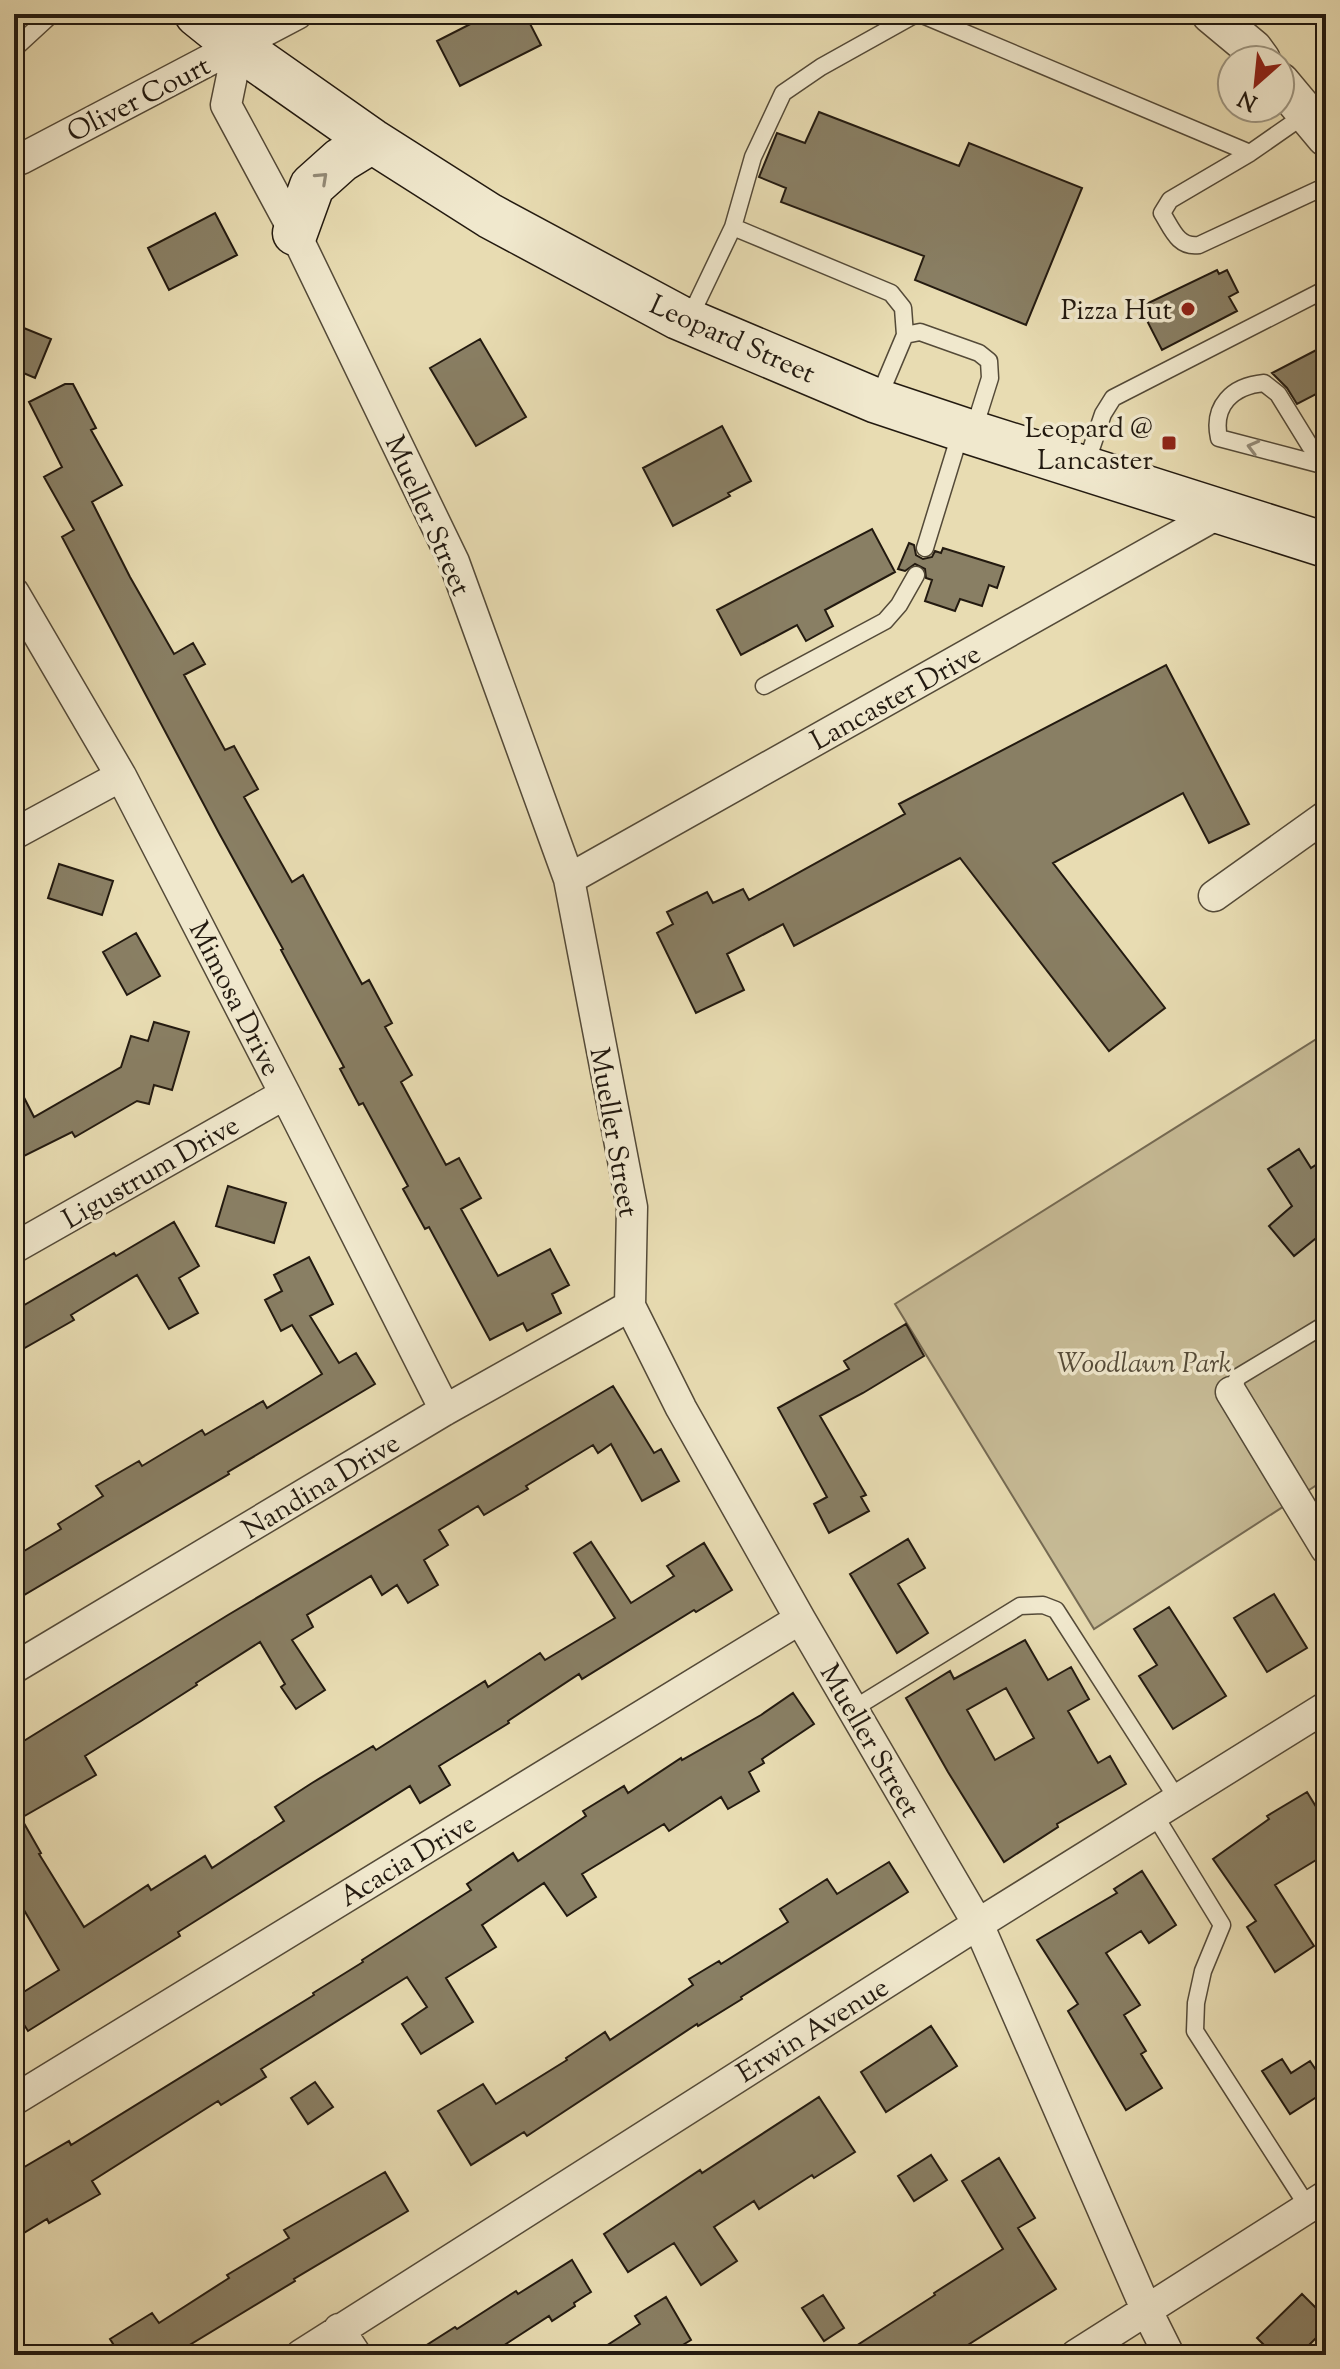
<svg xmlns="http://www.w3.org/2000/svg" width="1340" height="2369" font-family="'Sorts Mill Goudy',serif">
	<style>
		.green { fill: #c7bb96; stroke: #756a53; stroke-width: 2 }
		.building { fill: #897f64; stroke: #231a10; stroke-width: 2; fill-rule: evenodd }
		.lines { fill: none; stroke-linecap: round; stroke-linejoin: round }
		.service-casing { stroke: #544a38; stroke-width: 19 }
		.minor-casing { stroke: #544a38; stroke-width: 33 }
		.tertiary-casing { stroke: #544a38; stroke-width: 41 }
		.secondary-casing { stroke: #231a10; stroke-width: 47 }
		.service { stroke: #f0e8cd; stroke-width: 16 }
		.minor { stroke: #f0e8cd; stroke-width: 30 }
		.tertiary { stroke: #f0e8cd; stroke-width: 38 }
		.secondary { stroke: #f0e8cd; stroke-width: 44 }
		.oneway { stroke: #948b78 }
		.poi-dot { fill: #8f2418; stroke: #f0e8cd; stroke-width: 3 }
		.labels { text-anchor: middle; stroke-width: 7; stroke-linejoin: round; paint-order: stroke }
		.street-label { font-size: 28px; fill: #231a10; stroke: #f0e8cd }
		.poi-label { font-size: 28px; fill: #231a10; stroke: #f0e8cd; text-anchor: end }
		.park-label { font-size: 28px; font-style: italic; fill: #544a38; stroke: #f0e8cd }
	</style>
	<rect width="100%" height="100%" fill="#e8dcb2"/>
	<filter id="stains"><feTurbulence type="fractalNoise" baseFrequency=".0025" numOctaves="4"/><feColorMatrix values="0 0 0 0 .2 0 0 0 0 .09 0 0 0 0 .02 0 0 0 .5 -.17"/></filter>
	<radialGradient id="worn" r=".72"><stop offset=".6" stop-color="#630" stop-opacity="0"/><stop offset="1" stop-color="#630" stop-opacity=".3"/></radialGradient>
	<!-- green -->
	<path class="green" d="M1326,1033V1479L1094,1629L895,1304Z"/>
	<!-- building -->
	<path class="building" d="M490,14H504L508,21L525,14L541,45L460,86L437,41Z
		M819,112L959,166L969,143L1082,188L1026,325L915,280L924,256L781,202L786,188L759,177L777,133L805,143Z
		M215,213L237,255L169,290L148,248Z
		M1217,270L1219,274L1227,270L1238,292L1229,297L1237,311L1162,350L1140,307Z
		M14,324L51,339L35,378L14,369Z
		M480,339L526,417L476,446L430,368Z
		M1326,345V389L1297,404L1287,388L1272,373Z
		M65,384H73L96,428L91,430L122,485L92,502L130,577L174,654L193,643L205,664L184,675L225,750L234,746L258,789L244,797L292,882L303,875L362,984L369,980L392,1023L385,1027L412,1075L401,1082L446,1165L459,1158L481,1198L461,1209L498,1276L550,1249L569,1285L552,1294L561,1313L527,1331L523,1323L490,1340L429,1227L425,1229L403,1189L408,1186L363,1103L359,1105L340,1069L344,1067L281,950L283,949L219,833L62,537L74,530L44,477L62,467L29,402Z
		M722,426L751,481L728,493L730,496L673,526L643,468Z
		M872,529L895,572L825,610L833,626L806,641L797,625L741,655L717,610Z
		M909,543L914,545L916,555L923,559L932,557L935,551L941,553L943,548L1004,567L997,588L989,585L982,606L960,599L955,611L925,601L932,580L926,578L925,569L915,564L905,571L898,569Z
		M1166,665L1249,824L1209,843L1183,793L1053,863L1165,1008L1109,1051L960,858L794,946L783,924L727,954L744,990L696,1013L657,933L673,924L667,912L707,892L713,903L743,889L749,900L905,814L899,804Z
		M59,864L113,881L102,915L48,898Z
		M136,933L160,976L127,995L103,952Z
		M154,1022L189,1032L172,1090L154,1085L149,1104L137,1101L75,1137L72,1132L14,1161V1078L34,1117L121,1067L131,1036L148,1041Z
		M1299,1149L1311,1168L1326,1158V1230L1294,1256L1269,1226L1292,1206L1268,1169Z
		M228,1186L286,1203L274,1243L216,1226Z
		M174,1222L199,1266L179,1278L198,1313L169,1329L137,1275L71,1315L74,1320L14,1354V1311L114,1253L116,1256Z
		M309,1257L333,1304L310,1316L339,1363L356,1353L375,1384L228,1472L229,1474L14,1601V1557L61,1529L58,1524L103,1496L96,1486L139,1461L142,1466L202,1430L205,1435L263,1401L267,1408L322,1374L292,1325L281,1331L265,1300L282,1291L274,1275Z
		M906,1324L924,1356L863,1393L820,1416L866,1495L861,1497L869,1511L829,1533L814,1504L827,1497L778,1408L849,1369L844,1361Z
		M613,1386L654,1453L661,1449L679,1481L642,1501L611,1444L598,1453L593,1445L526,1486L528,1489L484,1515L478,1506L439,1530L448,1545L424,1560L438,1585L408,1603L397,1585L382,1595L371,1576L307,1615L313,1627L292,1640L325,1690L296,1709L281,1687L285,1684L260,1642L196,1683L197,1685L141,1721L85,1756L96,1775L21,1818L41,1853L39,1854L84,1927L148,1885L151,1890L205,1856L212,1868L284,1821L275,1807L312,1783L373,1746L376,1750L485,1681L488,1687L540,1653L545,1660L615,1618L574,1553L591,1542L631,1603L674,1576L667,1566L704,1543L732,1590L696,1612L694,1610L582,1679L579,1674L508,1721L509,1723L439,1766L450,1785L420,1803L410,1786L178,1932L180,1936L28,2031L14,2009V1998L59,1970L14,1893V1747L228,1615Z
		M908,1539L925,1568L898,1584L928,1633L897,1653L850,1574Z
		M1274,1594L1307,1648L1267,1672L1234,1618Z
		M1169,1607L1226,1696L1173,1729L1139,1676L1157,1665L1134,1629Z
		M1025,1640L1048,1680L1071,1667L1089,1699L1068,1711L1098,1763L1110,1756L1126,1784L1057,1824L1058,1827L1004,1862L948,1772L906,1698L950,1671L954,1679ZM1006,1688L1034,1738L995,1760L967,1710Z
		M793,1693L814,1724L762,1759L764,1763L749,1772L759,1791L728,1809L721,1797L669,1831L664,1824L582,1874L596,1897L567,1916L544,1883L482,1925L496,1947L446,1978L473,2022L421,2054L402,2024L427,2007L407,1977L261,2069L266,2077L221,2105L218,2101L92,2181L100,2194L49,2223L47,2219L14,2239V2173L69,2141L71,2145L314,1995L313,1993L363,1962L362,1960L471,1890L467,1884L513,1853L518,1861L586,1816L583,1811L624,1786L628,1793L681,1758L682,1760L761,1715Z
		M1307,1792L1326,1823V1854L1275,1885L1314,1946L1275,1972L1247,1927L1256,1921L1213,1859L1269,1819L1267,1816Z
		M889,1862L908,1892L741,1997L742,1999L698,2026L697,2024L527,2136L524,2132L471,2165L438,2111L483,2084L496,2104L567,2060L566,2058L605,2032L610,2040L693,1985L689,1979L719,1961L721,1964L788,1922L780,1909L827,1879L837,1894Z
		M1142,1871L1176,1925L1149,1943L1141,1931L1106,1953L1140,2005L1124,2015L1146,2051L1141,2054L1162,2088L1126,2110L1068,2011L1078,2004L1037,1940L1117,1893L1114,1889Z
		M931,2026L957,2066L886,2112L861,2072Z
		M1282,2059L1291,2073L1310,2061L1326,2085V2091L1290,2114L1262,2071Z
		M315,2082L333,2107L308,2124L291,2098Z
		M819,2097L855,2152L814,2178L812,2175L759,2209L754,2201L714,2227L737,2261L701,2285L674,2243L628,2272L604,2234L700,2170L702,2173Z
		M931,2155L947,2180L914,2201L898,2176Z
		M999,2158L1035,2218L1018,2228L1056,2289L952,2355H842L935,2295L934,2293L1003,2249L962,2181Z
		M385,2172L408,2211L294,2279L295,2281L173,2355H120L110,2339L152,2313L159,2323L229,2278L227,2275L289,2238L284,2230Z
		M572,2260L591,2292L574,2303L575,2306L552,2321L549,2316L489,2355H411L455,2327L457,2329L516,2291L518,2294Z
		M1302,2294L1326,2318V2328L1299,2355H1274L1257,2338Z
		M823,2295L844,2328L824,2341L802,2308Z
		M666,2297L691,2340L666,2355H592L640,2324L635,2316Z"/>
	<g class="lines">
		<defs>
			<path id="service" d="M920,14L1250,153L1306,114
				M14,49L52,14
				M1250,153L1170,200L1162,213C1172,229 1178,248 1199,245L1326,186
				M733,227L891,293L903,308L905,335
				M689,319L733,227L753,157L783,93L821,67L916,14
				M878,399L905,335L920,332L979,353L989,361L990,378L973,432
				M1326,460L1310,446L1278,394L1264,383C1232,386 1212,406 1219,438L1326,466
				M1085,467L1103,414L1113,398L1326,289
				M925,548L961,431
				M764,686L885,621L899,605L916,575
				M1231,1392L1238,1377L1326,1324
				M853,1709L1020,1606L1043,1605L1056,1610L1178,1800
				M1154,1814L1222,1925L1203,1971L1196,2003L1195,2031L1308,2207"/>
			<path id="minor" d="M238,47L226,105L295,233L454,562L569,879L632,1207L630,1306L681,1408L800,1619L978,1924L1146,2309L1169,2355
				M21,159L297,14
				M14,593L121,776L285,1094L445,1410
				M14,834L121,776
				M569,879L1221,512
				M1214,896L1326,816
				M14,1248L285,1094
				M1231,1392L1326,1549
				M14,1668L445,1410L630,1306
				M14,2100L800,1619
				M339,2329L356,2355
				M301,2355L978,1924L1326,1707
				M1076,2355L1326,2196"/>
			<path id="tertiary" d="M1211,14L1253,49L1261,60
				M1280,82L1326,137"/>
			<path id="secondary" d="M197,14L238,47L372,141L490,216L678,317L877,401L973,433L1326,545
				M295,233L312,186L341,160L372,141"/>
		</defs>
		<!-- service casing -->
		<use href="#service" class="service-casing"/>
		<!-- minor casing -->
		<use href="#minor" class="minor-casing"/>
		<!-- tertiary casing -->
		<use href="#tertiary" class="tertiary-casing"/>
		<!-- secondary casing -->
		<use href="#secondary" class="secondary-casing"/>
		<!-- service -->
		<use href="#service" class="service"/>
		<!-- minor -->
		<use href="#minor" class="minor"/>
		<!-- tertiary -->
		<use href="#tertiary" class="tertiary"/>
		<!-- secondary -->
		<use href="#secondary" class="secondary"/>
	</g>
	<!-- one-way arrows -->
	<defs><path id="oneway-chevron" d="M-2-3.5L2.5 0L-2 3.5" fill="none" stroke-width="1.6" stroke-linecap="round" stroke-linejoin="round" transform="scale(2)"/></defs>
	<g class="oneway">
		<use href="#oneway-chevron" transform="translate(322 178) rotate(-43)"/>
		<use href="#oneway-chevron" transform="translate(1253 447) rotate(-165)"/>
	</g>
	<!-- markers -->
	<g class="poi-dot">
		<circle cx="1188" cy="309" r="8"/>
		<rect x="1161" y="435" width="16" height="16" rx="4"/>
	</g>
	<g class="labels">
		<!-- street labels -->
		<g class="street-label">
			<text transform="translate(138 98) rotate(-27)" y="10">Oliver Court</text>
			<text transform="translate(733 338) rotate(24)" y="10">Leopard Street</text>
			<text transform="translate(429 515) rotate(66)" y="10">Mueller Street</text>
			<text transform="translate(895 696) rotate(-29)" y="10">Lancaster Drive</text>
			<text transform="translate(236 998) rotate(63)" y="10">Mimosa Drive</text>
			<text transform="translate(615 1132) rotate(80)" y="10">Mueller Street</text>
			<text transform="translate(150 1171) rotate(-30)" y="10">Ligustrum Drive</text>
			<text transform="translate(320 1485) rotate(-31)" y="10">Nandina Drive</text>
			<text transform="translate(871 1740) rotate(60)" y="10">Mueller Street</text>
			<text transform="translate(407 1859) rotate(-31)" y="10">Acacia Drive</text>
			<text transform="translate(812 2029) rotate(-32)" y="10">Erwin Avenue</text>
		</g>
		<!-- poi labels -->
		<g class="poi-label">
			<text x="1172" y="319">Pizza Hut</text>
			<text x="1153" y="437">Leopard @<tspan x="1153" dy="32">Lancaster</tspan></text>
		</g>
		<!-- park labels -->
		<g class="park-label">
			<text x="1144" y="1372">Woodlawn Park</text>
		</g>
	</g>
	<!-- margin -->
	<rect width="1340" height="2369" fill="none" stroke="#e8dcb2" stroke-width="48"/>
	<rect x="16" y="16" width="1308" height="2337" fill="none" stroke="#231a10" stroke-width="4"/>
	<rect x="24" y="24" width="1292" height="2321" fill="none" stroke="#231a10" stroke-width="2"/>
	<!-- north arrow -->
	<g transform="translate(1256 84) rotate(207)"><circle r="38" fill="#f0e8cd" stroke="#9e9681" stroke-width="2"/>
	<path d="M0-6L14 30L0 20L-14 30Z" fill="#8f2418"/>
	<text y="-12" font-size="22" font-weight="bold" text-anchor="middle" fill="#231a10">N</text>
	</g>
	<rect width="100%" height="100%" filter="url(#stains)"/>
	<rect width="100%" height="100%" fill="url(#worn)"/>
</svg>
